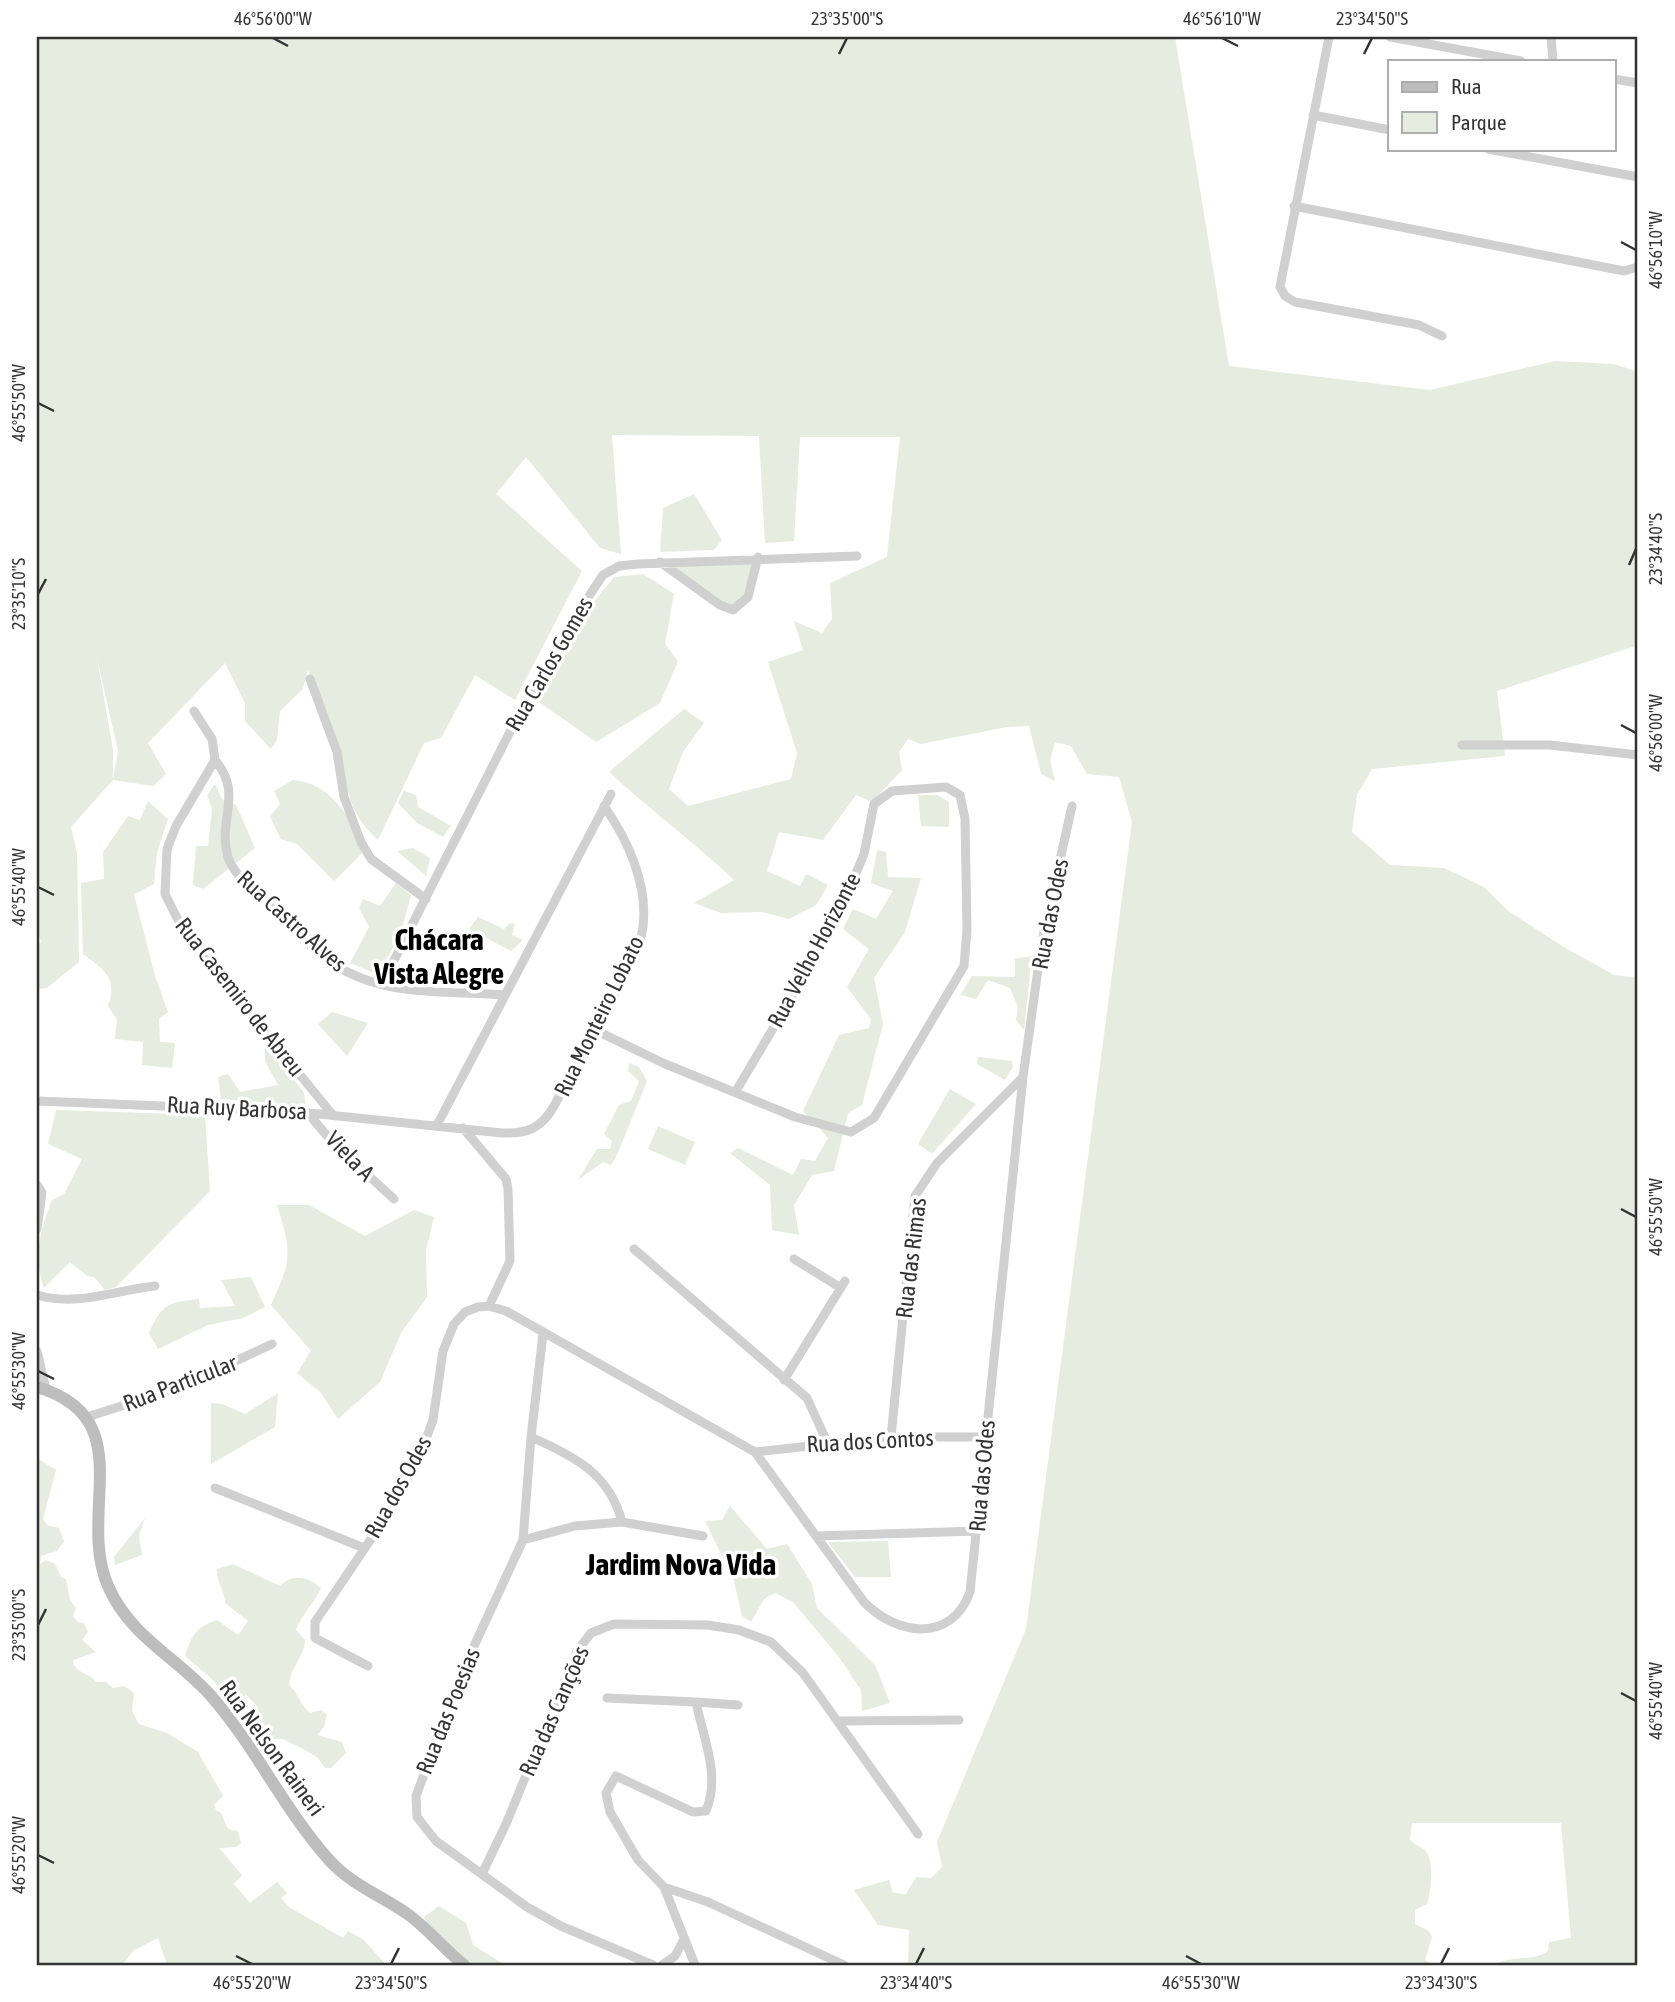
<svg xmlns="http://www.w3.org/2000/svg" width="1675" height="2002" font-family="'Asap Condensed',sans-serif">
	<style>
		.green { fill: #e6ecdf }
		.lines { fill: none; stroke-linecap: round; stroke-linejoin: round }
		.street { stroke: #d0d0d0; stroke-width: 9 }
		.secondary { stroke: #bdbdbd; stroke-width: 12 }
		.ticks { fill: none; stroke: #333; stroke-width: 2.5 }
		.labels { text-anchor: middle; stroke-width: 7; stroke-linejoin: round; paint-order: stroke }
		.street-label { font-size: 23px; fill: #333; stroke: #fff }
		.district-label { font-size: 30px; font-weight: bold; fill: #000; stroke: #fff }
		.neatline { fill: none; stroke: #333; stroke-width: 2.5 }
		.ticks-label { font-size: 18px; text-anchor: middle; fill: #333 }
	</style>
	<rect width="100%" height="100%" fill="#fff"/>
	<!-- green -->
	<path class="green" d="M37,37H1175L1229,366L1430,390L1555,361L1614,364L1638,372V645L1497,691L1505,756L1372,769L1357,795L1352,832L1390,865L1444,868L1484,887L1507,910L1562,946L1614,975L1638,978V1965H1495C1512,1954 1531,1963 1548,1951L1549,1942L1571,1938L1561,1823H1412L1410,1840C1415,1846 1423,1846 1427,1853C1434,1863 1431,1893 1427,1904L1415,1910V1924L1429,1931L1432,1937L1425,1960L1433,1965H908L909,1930L878,1925L854,1890L889,1880L893,1893L906,1894L916,1877L931,1878L942,1867L937,1842L1026,1629L1132,822L1119,777L1087,774L1071,746L1055,742L1050,760L1055,781L1041,774L1029,726L1007,727L921,744L908,739L899,752L902,770L872,802L856,795L823,840L779,832L767,871L800,886L806,874L828,885L816,905L789,919L762,912L721,913L694,903L734,880C694,842 650,810 609,772L684,709L704,723L683,752L669,789L688,806L791,779L797,753L768,662L803,650L794,621L822,633L832,619L830,583L887,557L900,437H800L794,541L765,543L759,436L612,435L621,554L600,548L526,457L496,494L582,571L515,700L475,675L441,738L424,743L378,840C345,810 349,787 337,747C330,721 318,696 308,670L303,689L280,711L277,740L271,749L245,721V703L225,663L148,743L166,774L153,786L113,780L118,751L97,658L113,750V780L71,827L77,853L79,962L47,988L37,989V946L41,942L37,928Z
		M694,494L722,540L714,550L660,552L663,508Z
		M758,557L751,588L733,610L660,562Z
		M643,574L674,594L665,644L678,661L660,703L596,742L539,702L597,598L614,577Z
		M293,780C332,783 348,818 368,847L334,881L297,844L281,839L270,817L280,804L274,791Z
		M215,784L222,799L236,805L255,848L203,889L193,885L196,846H208L212,809L207,795Z
		M404,791L416,795L418,807L451,826L443,837L417,823L398,803Z
		M918,795H937L949,802V827L921,826Z
		M148,801L168,819L157,852L154,884L134,894L155,976L168,1012L159,1019L160,1042L175,1043L172,1068L142,1065L143,1042L115,1039L117,1020L108,1006C118,977 104,970 83,954L81,883L104,879L103,852L128,816L140,820Z
		M413,848L430,858L426,876L397,851Z
		M877,850L886,852L888,877L921,878L905,932L874,978L883,1024L862,1105L848,1113L834,1171L812,1175L794,1205L799,1235L772,1230L770,1185L730,1153L738,1148L793,1175L801,1159L815,1161L828,1138L803,1111L839,1035L869,1028L871,1019L847,987L869,949L843,929L853,909L876,919L893,891L871,883Z
		M396,883L411,895C404,921 396,957 372,972L350,963L369,927L359,908L363,899L380,906Z
		M478,917L504,929L510,923L515,924L512,935L523,940L511,951L469,929Z
		M1032,956L1024,1030L1016,1020L1018,1007L1010,988L988,980L976,999L960,995L972,976L1015,977V959Z
		M332,1012L368,1023L347,1056L318,1024Z
		M265,1040L304,1093L306,1106L221,1099L218,1077L228,1074L240,1092L278,1085L265,1061Z
		M978,1057L1012,1061L1013,1067L1005,1080L977,1064Z
		M629,1063L639,1067L647,1081L617,1155L611,1165L603,1162L578,1180L597,1149H610L612,1141L604,1134L619,1105L631,1101L639,1081L628,1071Z
		M950,1089L976,1104L932,1154L918,1144Z
		M56,1110L205,1115L210,1191L116,1287L105,1290L94,1277L87,1276L70,1262L44,1288C33,1257 40,1230 52,1200L64,1194L82,1159L48,1144Z
		M658,1126L695,1142L685,1165L648,1149Z
		M277,1205H309L365,1236L414,1210L434,1217L426,1251L427,1297L401,1333L380,1382L338,1419L321,1393L297,1373L311,1351L271,1305C292,1259 292,1253 277,1205Z
		M251,1277L265,1307L243,1318L208,1325L158,1349L149,1333C162,1304 168,1302 199,1299L200,1308L235,1306L221,1280Z
		M278,1393L275,1427L211,1464V1403L222,1404L245,1414Z
		M38,1459L56,1470L43,1519L47,1525L59,1528L64,1541L57,1551L41,1556L40,1564L46,1560L55,1564L61,1577L66,1579L70,1600L76,1608L73,1616L78,1622L84,1623L88,1632L82,1640L96,1652L73,1660C74,1674 88,1671 96,1682H106L113,1688L124,1686L134,1693L132,1711L139,1724L167,1733L198,1752L223,1796L214,1805L216,1810L221,1813L228,1829L238,1831L241,1843L236,1847L219,1848L242,1875L234,1884L250,1903L277,1882L287,1893L281,1898L289,1907L343,1938L348,1931L363,1939L386,1965H167L158,1938L134,1950L122,1965H37Z
		M730,1506L767,1549L787,1544L812,1584L817,1608L875,1665L890,1703L862,1711L861,1690L839,1657L793,1602L775,1593L764,1599L751,1622L742,1616L734,1581L705,1521L722,1520Z
		M145,1518L139,1535L142,1555L115,1565L114,1557Z
		M888,1541L891,1577H855L828,1542Z
		M233,1564L280,1586C293,1573 308,1577 321,1588C314,1603 302,1614 296,1630L305,1640C305,1656 290,1667 289,1685C299,1694 300,1705 310,1713L321,1710L327,1715L324,1727L317,1735L342,1742L346,1753L331,1768H325L317,1757L303,1749L283,1739H265L244,1723L258,1707L246,1695L236,1704L228,1700L213,1680L185,1656C192,1635 196,1627 217,1620L238,1635L248,1621L225,1603C225,1590 216,1583 217,1569Z
		M439,1906L466,1923L473,1945L505,1965H470L428,1927L424,1917Z"/>
	<g class="lines">
		<!-- street -->
		<path class="street" d="M1329,37L1280,287L1285,296L1295,302L1419,325L1442,336
			M1390,37L1521,61
			M1551,37L1553,61
			M1614,79L1638,83
			M1313,115L1390,130
			M1488,149L1638,177
			M1294,206L1624,271L1638,267
			M660,562L720,605L733,610L748,597L758,557
			M310,679L337,752L344,797L361,842L371,859L426,899
			M194,711L212,739L215,760
			M1462,745H1550L1638,755
			M215,760C244,794 217,820 228,857C234,876 255,891 269,905C293,930 324,963 356,976C402,996 455,991 504,995
			M215,760L176,826L167,849L165,894L185,934L332,1114
			M382,984L520,712L571,623L603,575L619,566L638,564L857,556
			M595,1030L663,1063L795,1117L851,1132L874,1118L964,966L967,930L965,819L960,795L946,787L892,791L874,804L864,854L848,892L797,988L736,1091
			M37,1101L290,1111L502,1133C527,1134 542,1128 554,1106C571,1074 588,1042 605,1010C619,985 639,956 643,927C648,884 628,840 604,806
			M307,1112L333,1143L394,1199
			M437,1125L611,794
			M463,1128L506,1179L508,1189L510,1261L489,1306
			M37,1185L42,1193L37,1229
			M634,1249L807,1398L827,1442
			M794,1259L841,1288
			M37,1295C77,1307 115,1290 155,1286
			M543,1334L531,1437L523,1540L463,1670L416,1796L417,1817L436,1841L527,1907L561,1926L653,1965
			M37,1351L46,1389
			M784,1380L845,1281
			M87,1417L178,1388L272,1344
			M531,1437C574,1456 610,1474 622,1522
			M891,1437L915,1196L937,1163L1023,1077
			M755,1452L891,1437H985
			M215,1488L364,1548
			M817,1536L977,1531
			M523,1540L575,1526L622,1522L703,1536
			M368,1666L315,1638V1622L394,1505L420,1455L433,1420L443,1351L454,1324L465,1312L478,1307L489,1306L506,1311L755,1452L864,1602C896,1635 951,1644 970,1592L1023,1077L1042,941L1072,806
			M607,1698L696,1702C703,1738 721,1775 706,1811L693,1812L616,1776L606,1793L610,1812L638,1860L664,1887L695,1965
			M696,1702L738,1705
			M839,1721L959,1720
			M482,1874L506,1824L577,1651L591,1633L614,1624L708,1625L739,1630L771,1642L803,1673L918,1834
			M664,1887L708,1902L844,1965
			M662,1965L675,1956L684,1939"/>
		<!-- secondary -->
		<path class="secondary" d="M37,1387C142,1418 76,1512 108,1586C130,1637 178,1658 212,1697C256,1748 285,1811 330,1861C352,1885 384,1897 409,1915C429,1930 445,1950 464,1965"/>
	</g>
	<!-- ticks -->
	<path class="ticks" d="M273,38L288,46M1222,38L1238,46M839,54L847,38M1364,54L1372,38M1621,242L1636,250M38,403L54,411M1629,565L1636,549M38,594L46,579M1621,725L1636,733M38,887L54,895M1621,1209L1636,1217M38,1371L54,1379M38,1625L46,1609M1621,1693L1636,1701M38,1855L54,1863M236,1956L252,1964M1186,1956L1201,1964M391,1964L399,1948M916,1964L924,1948M1441,1964L1449,1948"/>
	<g class="labels">
		<!-- street labels -->
		<g class="street-label">
			<text transform="translate(549 664) rotate(-60)" y="8">Rua Carlos Gomes</text>
			<text transform="translate(1050 914) rotate(-79)" y="8">Rua das Odes</text>
			<text transform="translate(292 921) rotate(42)" y="8">Rua Castro Alves</text>
			<text transform="translate(814 950) rotate(-62)" y="8">Rua Velho Horizonte</text>
			<text transform="translate(240 997) rotate(52)" y="8">Rua Casemiro de Abreu</text>
			<text transform="translate(599 1016) rotate(-64)" y="8">Rua Monteiro Lobato</text>
			<text transform="translate(237 1108) rotate(3)" y="8">Rua Ruy Barbosa</text>
			<text transform="translate(350 1156) rotate(46)" y="8">Viela A</text>
			<text transform="translate(911 1258) rotate(-83)" y="8">Rua das Rimas</text>
			<text transform="translate(180 1383) rotate(-21)" y="8">Rua Particular</text>
			<text transform="translate(870 1441) rotate(-3)" y="8">Rua dos Contos</text>
			<text transform="translate(982 1476) rotate(-85)" y="8">Rua das Odes</text>
			<text transform="translate(398 1487) rotate(-61)" y="8">Rua dos Odes</text>
			<text transform="translate(448 1711) rotate(-68)" y="8">Rua das Poesias</text>
			<text transform="translate(554 1711) rotate(-66)" y="8">Rua das Canções</text>
			<text transform="translate(272 1748) rotate(54)" y="8">Rua Nelson Raineri</text>
		</g>
		<!-- district labels -->
		<g class="district-label">
			<text x="439" y="950">Chácara<tspan x="439" dy="34">Vista Alegre</tspan></text>
			<text x="681" y="1575">Jardim Nova Vida</text>
		</g>
	</g>
	<!-- border -->
	<rect width="1675" height="2002" fill="none" stroke="#ffffff" stroke-width="77"/>
	<!-- legend -->
	<rect x="1388" y="60" width="228" height="91" fill="#ffffff" stroke="#adadad" stroke-width="2"/>
	<rect x="1402" y="82" width="35" height="10" fill="#bdbdbd" stroke="#adadad" stroke-width="2"/>
	<text x="1451" y="94" font-size="21" fill="#333333">Rua</text>
	<rect x="1402" y="112" width="35" height="21" fill="#e6ecdf" stroke="#adadad" stroke-width="2"/>
	<text x="1451" y="130" font-size="21" fill="#333333">Parque</text>
	<rect x="38" y="38" width="1598" height="1926" class="neatline"/>
	<g class="ticks-label">
		<text x="273" y="25">46°56'00"W</text>
		<text x="847" y="25">23°35'00"S</text>
		<text x="1222" y="25">46°56'10"W</text>
		<text x="1372" y="25">23°34'50"S</text>
		<text transform="translate(1656 250) rotate(-90)" y="6">46°56'10"W</text>
		<text transform="translate(19 403) rotate(-90)" y="6">46°55'50"W</text>
		<text transform="translate(1656 549) rotate(-90)" y="6">23°34'40"S</text>
		<text transform="translate(19 594) rotate(-90)" y="6">23°35'10"S</text>
		<text transform="translate(1656 733) rotate(-90)" y="6">46°56'00"W</text>
		<text transform="translate(19 887) rotate(-90)" y="6">46°55'40"W</text>
		<text transform="translate(1656 1217) rotate(-90)" y="6">46°55'50"W</text>
		<text transform="translate(19 1371) rotate(-90)" y="6">46°55'30"W</text>
		<text transform="translate(19 1625) rotate(-90)" y="6">23°35'00"S</text>
		<text transform="translate(1656 1701) rotate(-90)" y="6">46°55'40"W</text>
		<text transform="translate(19 1855) rotate(-90)" y="6">46°55'20"W</text>
		<text x="252" y="1989">46°55'20"W</text>
		<text x="391" y="1989">23°34'50"S</text>
		<text x="916" y="1989">23°34'40"S</text>
		<text x="1201" y="1989">46°55'30"W</text>
		<text x="1441" y="1989">23°34'30"S</text>
	</g>
</svg>
